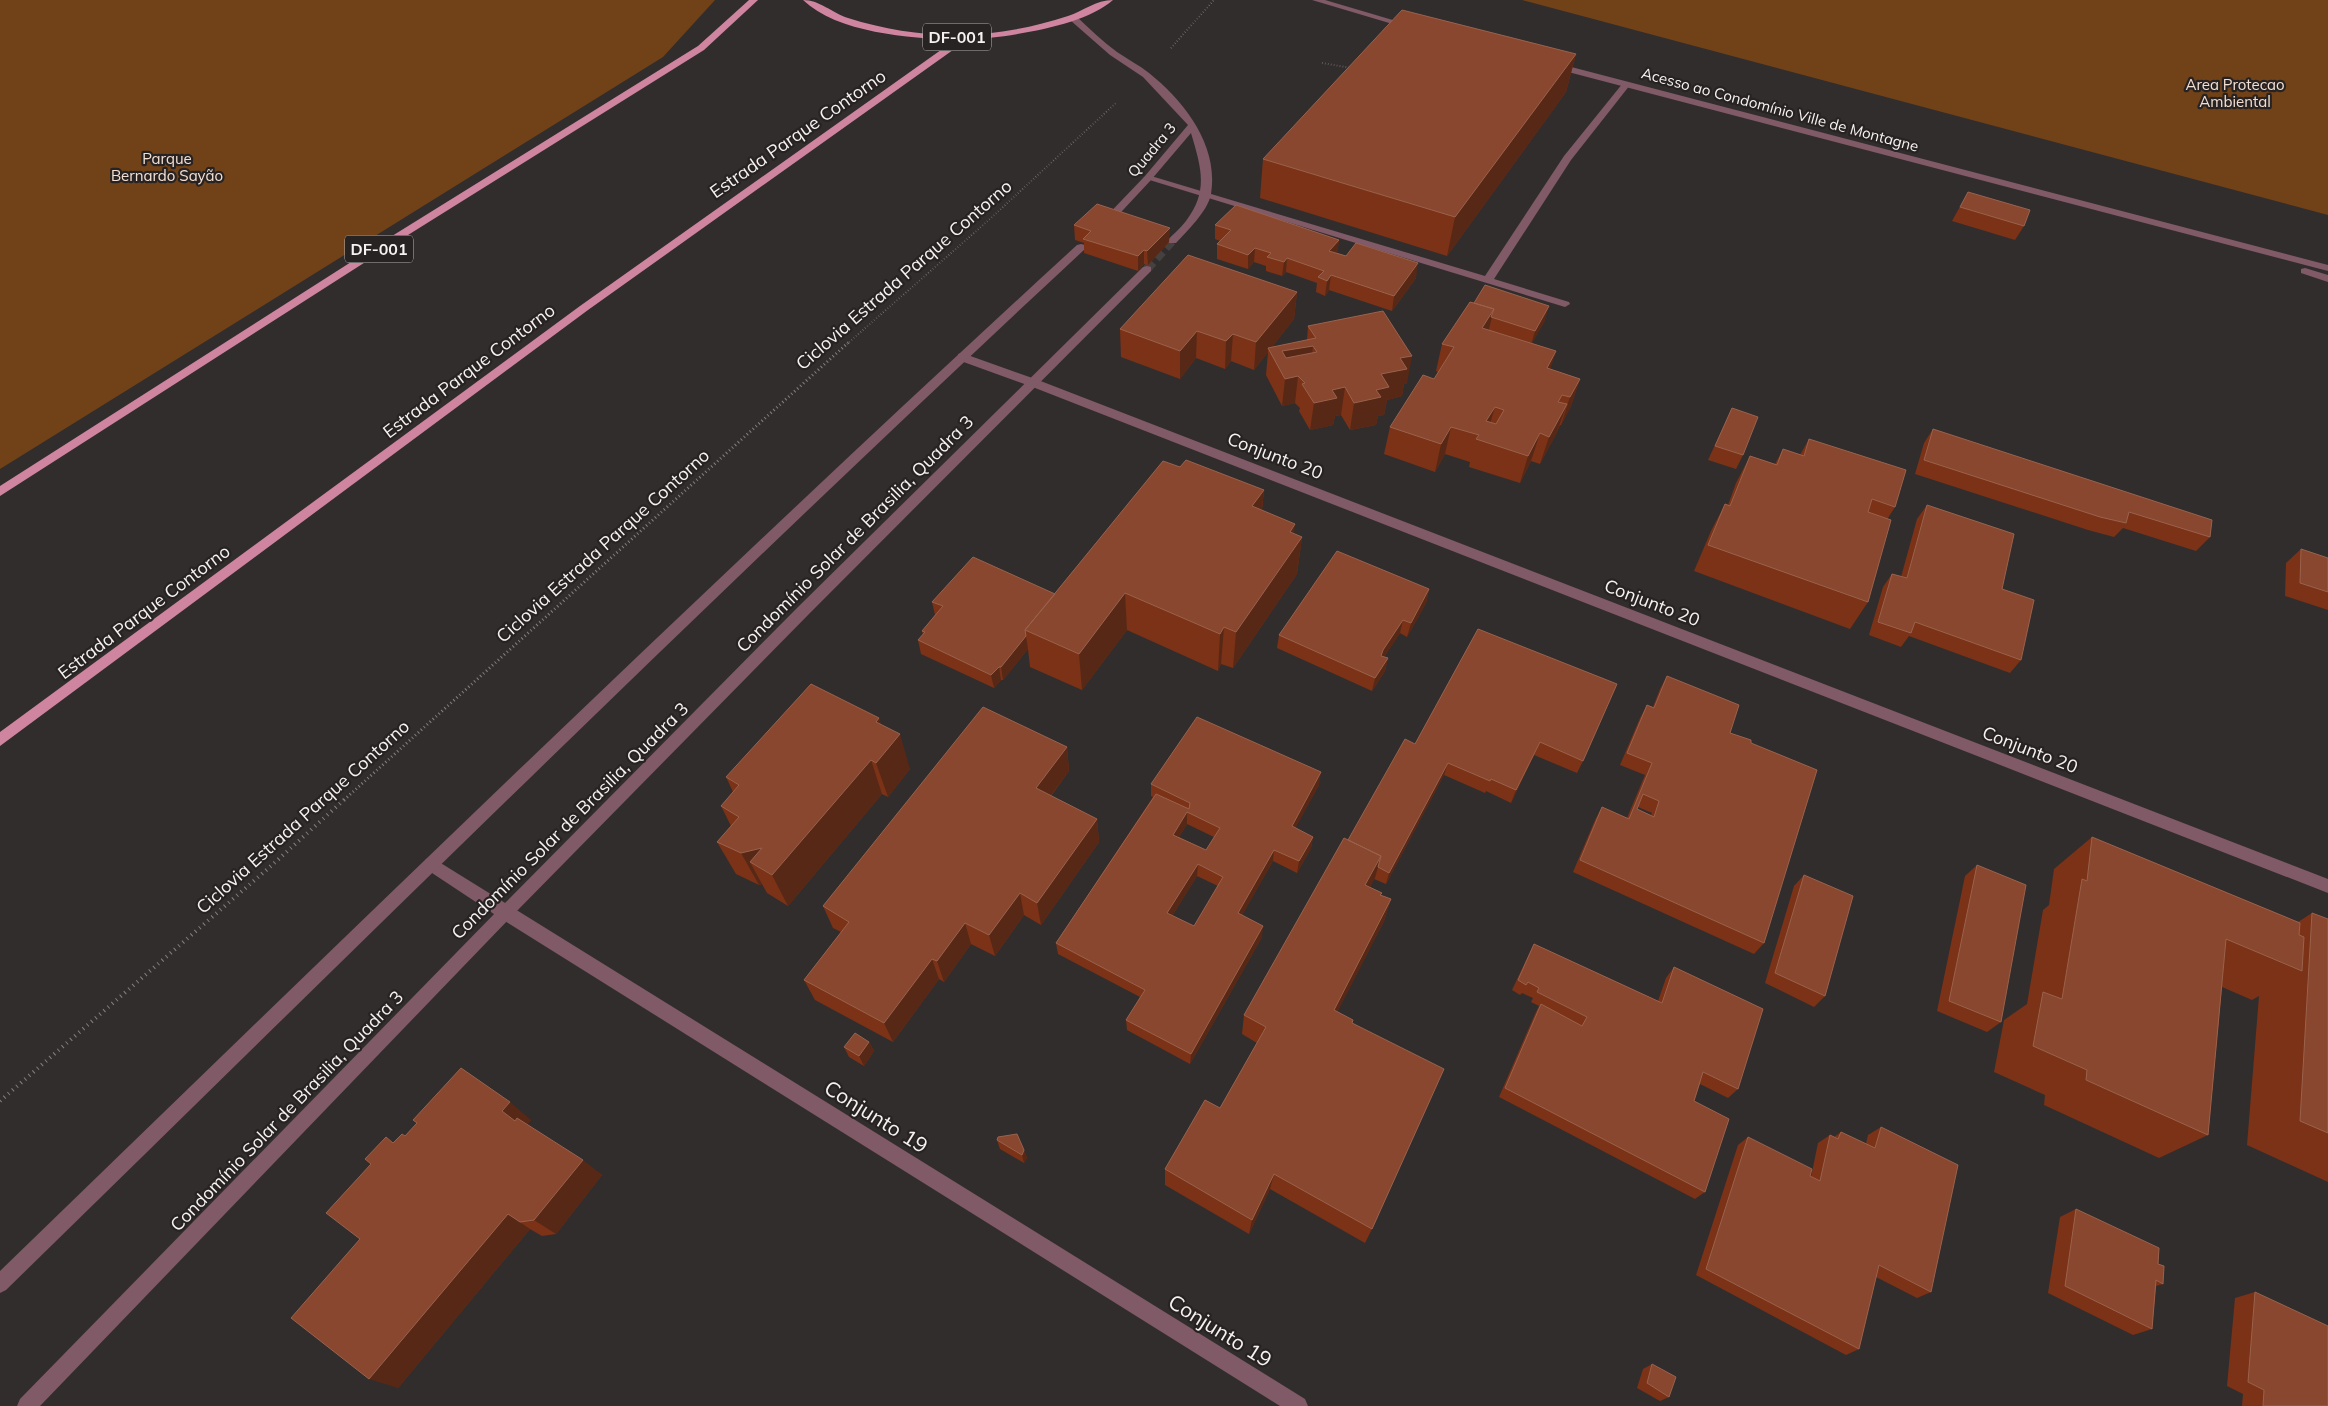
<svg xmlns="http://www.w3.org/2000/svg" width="2328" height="1406" font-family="Mulish,sans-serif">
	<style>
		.green { fill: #714218 }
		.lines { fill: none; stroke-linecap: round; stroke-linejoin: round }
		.tertiary-tunnel { stroke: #464141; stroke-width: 9; stroke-dasharray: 9 5; stroke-linecap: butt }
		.path-far2 { stroke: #858181; stroke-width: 2; stroke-dasharray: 0.5 2.5; stroke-linecap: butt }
		.path-far1 { stroke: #858181; stroke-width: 3; stroke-dasharray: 1 3; stroke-linecap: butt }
		.path { stroke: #858181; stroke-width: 4; stroke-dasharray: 1 4.5; stroke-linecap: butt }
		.service { fill: #805a67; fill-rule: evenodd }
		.minor { fill: #805a67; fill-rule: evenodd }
		.tertiary { fill: #805a67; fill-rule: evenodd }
		.primary { fill: #cf849f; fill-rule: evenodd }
		.wall { fill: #7b3217; fill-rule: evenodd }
		.shaded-wall { fill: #582816 }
		.building { fill: #88472e; stroke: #9a624d; fill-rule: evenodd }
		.labels { text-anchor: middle; stroke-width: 4.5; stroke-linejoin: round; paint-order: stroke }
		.far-park-label { font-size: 15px; fill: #f4e0d2; stroke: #282323 }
		.far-street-label { font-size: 15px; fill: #f6f2f2; stroke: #282323 }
		.shield { fill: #282323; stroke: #b8b4b4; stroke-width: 1 }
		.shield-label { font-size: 16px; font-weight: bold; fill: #f6f2f2 }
		.street-label { font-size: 18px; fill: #f6f2f2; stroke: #282323 }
		.near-street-label { font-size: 21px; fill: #f6f2f2; stroke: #282323 }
	</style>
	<rect width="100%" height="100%" fill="#322d2d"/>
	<!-- green -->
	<path class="green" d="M0,0H715L663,57L0,469Z
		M1522,0H2328V215Z"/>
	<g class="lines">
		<!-- tertiary-tunnel -->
		<path class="tertiary-tunnel" d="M1147,269L1172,241"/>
		<!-- path-far2 -->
		<path class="path-far2" d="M1171,48L1214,0
			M1322,63L1351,68
			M847,344L990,219L1117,102"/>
		<!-- path-far1 -->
		<path class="path-far1" d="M344,800L849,342"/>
		<!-- path -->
		<path class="path" d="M0,1101L271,866L345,799"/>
		<!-- service -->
		<path class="service" d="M1623,83L1630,85L1571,160L1494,279L1569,302L1570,304L1565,307L1143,178L1148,175L1151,176L1485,276L1564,156Z"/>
		<!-- minor -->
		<path class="minor" d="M962,353L1038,380L2328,879V893L1030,386L958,360V354Z
			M431,857L1305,1399L1308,1406H1280L500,918L426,869L423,864L426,859Z"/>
		<!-- tertiary -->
		<path class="tertiary" d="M1312,0H1325L1413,26L1406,28Z
			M1070,16H1076C1089,28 1102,41 1117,52C1127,59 1139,65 1149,73C1184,101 1219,145 1211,194C1208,211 1187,231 1176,243H1168L1167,241C1173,234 1180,229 1186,221C1209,191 1201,167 1191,133L1151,180L1109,225L1105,226L1100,223L1145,176L1188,125L1143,77L1110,55L1070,20Z
			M1556,63L2328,265V271L1553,68L1552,66Z
			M1081,244L1085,245V249C719,589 363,941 6,1290L0,1293V1271C356,926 712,580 1077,245Z
			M1147,266L1151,267V271L808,615L510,918L40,1406H17L20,1399L500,908L798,607L1143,267Z
			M2305,268L2328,275V282L2301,273V269Z"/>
		<!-- primary -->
		<path class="primary" d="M749,0H758L704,50L392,245L0,496V486L384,241L698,46Z
			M803,0C820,0 832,13 848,18C883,29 919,35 956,35C994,35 1031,28 1068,16C1083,11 1096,0 1113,0C1083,27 1006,37 967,40L588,310L0,746V732L580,306L955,40C910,38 837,33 803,0Z"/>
	</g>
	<!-- wall -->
	<path class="wall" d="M1576,54L1566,92L1447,256L1260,198L1263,159Z
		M1968,192L2024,226L2015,240L1952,221Z
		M1074,225L1169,242L1148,265L1144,264L1138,271L1084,253V243L1075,240Z
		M1215,225L1339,240L1337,253L1416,278L1392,311L1329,290L1325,296L1316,292L1317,283L1286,272L1282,276L1266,271V266L1254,262L1248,269L1217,259V244L1220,241L1215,239Z
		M1297,292L1294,319L1272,347L1307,340L1308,326L1407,384H1404L1402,396L1387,400L1384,415L1378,416L1376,425L1350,430L1341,415L1335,416L1333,425L1310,430L1299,411L1300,408L1295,403L1282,406L1266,375L1268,352L1254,370L1231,361L1225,369L1196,358L1180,379L1121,357L1120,329Z
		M1470,302L1545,320L1532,343L1556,351L1550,369L1580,379L1571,406L1561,425H1560L1557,432L1540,464L1531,461L1520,483L1469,467L1470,462L1445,454L1435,472L1384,454L1390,427L1434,379L1438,372L1436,371L1442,344Z
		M1732,408L1743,455L1736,469L1708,460Z
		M1933,429L2210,537L2196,551L2123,528L2114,537L2088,530L1915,474L1924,443Z
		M1809,439L1895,507L1888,518L1868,602L1850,629L1694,571L1711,531L1725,504L1728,505L1736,483L1750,456L1775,464L1783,449L1800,455Z
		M1180,467L1264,490L1262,510L1294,534L1302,537L1297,574L1233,668L1221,664L1218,671L1127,630L1082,690L1030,667L1028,649L1003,680H1001L994,688L921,654L918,640L923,635L922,631L935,615L932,602L1055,594Z
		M1927,505L2002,589L2021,660L2010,673L1909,636L1901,647L1869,635L1883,587L1892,574L1901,577L1917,519Z
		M2301,549L2328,558V610L2285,596L2286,563Z
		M1429,589L1426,603L1407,637L1400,633L1384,657L1388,658L1385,671L1372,691L1277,648L1279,635Z
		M1478,629L1583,761L1577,773L1534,755L1511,803L1486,791L1485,793L1444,775L1386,884L1374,879L1370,887L1382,893L1381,895L1391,899L1384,921L1337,1012L1352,1023L1372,1229L1365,1243L1270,1189L1249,1234L1165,1185V1169L1220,1108L1257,1043L1242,1034L1244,1015L1348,840L1415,744Z
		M1667,676L1730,733L1751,743L1764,943L1754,954L1573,872L1595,820L1602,807L1627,818L1645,775L1620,765L1640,718L1647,705L1653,707L1660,689ZM1638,807L1652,813L1651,815L1637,809Z
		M879,718L881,725L910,769L888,797L882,794L788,906L767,893L762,884L759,885L736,874L717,842L731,826L721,806L733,792L726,777Z
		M1067,747L1069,771L1051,796L1097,819L1099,842L1041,925L1024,915L995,956L971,944L944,982L939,979L893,1042L815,1000L804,980L841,932L833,928L823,906Z
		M1151,784L1319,785L1295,828L1313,837L1311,848L1297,873L1273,861L1242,915L1262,937L1190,1064L1127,1030L1126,1020L1140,997L1058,954L1056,943L1153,797L1151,796ZM1187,824L1214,837L1206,850L1179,837ZM1197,876L1218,886L1194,926L1172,916Z
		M2092,837L2298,922L2312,913L2328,919V1182L2247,1145L2259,996L2252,1000L2222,987L2208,1135L2159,1158L2044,1105L2045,1095L1994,1072L2004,1020L2027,1004L2043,910L2049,905L2054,869Z
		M1977,865L2001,1022L1987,1032L1937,1011L1965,876Z
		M1804,875L1825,996L1814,1007L1765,983L1794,886Z
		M1534,944L1658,1001L1666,978L1674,967L1738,1089L1728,1098L1700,1084L1694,1101L1705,1192L1695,1199L1499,1097L1535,1014L1539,1006L1531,1002L1533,998L1522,993L1520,995L1512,990L1529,954Z
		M869,1042L874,1051L864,1066L849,1057L844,1047Z
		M531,1120L527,1124L602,1175L556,1234L542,1236L530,1229L398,1388L360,1239L394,1142Z
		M1881,1127L1931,1292L1917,1298L1876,1277L1859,1349L1846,1355L1696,1275L1738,1145L1748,1137L1811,1177L1818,1143L1830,1135L1834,1137L1841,1132L1866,1144L1868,1135Z
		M997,1140L1024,1150L1027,1158L1024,1163L1000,1149Z
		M2076,1209L2158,1264L2163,1284L2156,1286L2152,1329L2133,1335L2048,1293L2060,1217Z
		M2255,1292L2328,1406H2242L2243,1394L2227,1386L2235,1298Z
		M1652,1364L1669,1397L1660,1401L1637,1388L1643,1369Z"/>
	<!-- shaded-wall -->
	<path class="shaded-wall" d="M1576,54L1566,92L1447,256L1455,217Z
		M1170,228L1169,242L1148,265L1147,251Z
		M1339,240L1337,254L1329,251Z
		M1255,248L1254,262L1248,269V255Z
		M1144,250V264L1138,271V256Z
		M1287,258L1286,272L1282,276L1284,262Z
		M1418,263L1416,278L1392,311L1394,296Z
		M1331,275L1329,290L1325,296L1327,281Z
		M1297,292L1294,319L1270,350L1268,348V352L1254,370L1256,342Z
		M1549,306L1545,320L1531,345L1535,331Z
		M1494,309L1487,337L1482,328Z
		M1197,331L1196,358L1180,379V351Z
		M1233,334L1231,361L1225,369L1226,341Z
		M1313,346L1310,374L1285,378L1282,351Z
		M1556,351L1547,379V368Z
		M1412,356L1407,384H1404L1402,396L1387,400L1384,415L1378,416L1376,425L1350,430L1354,403L1376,390L1381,374L1400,358Z
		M1298,376L1295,403L1282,406L1285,379Z
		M1580,379L1571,406L1561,425L1570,397Z
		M1345,387L1341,415L1335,416L1333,425L1310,430L1314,403L1332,390Z
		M1567,404L1557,432L1540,464L1549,437Z
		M1495,407L1487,434L1486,421Z
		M1451,427L1445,454L1435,472L1441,444Z
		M1540,433L1531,461L1520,483L1528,456Z
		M1264,490L1260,528L1252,506Z
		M1295,524L1292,552L1302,537L1297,574L1233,668L1236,632L1290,532Z
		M1429,589L1426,603L1407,637L1411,623Z
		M1125,593L1127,630L1082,690L1079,654Z
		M1403,620L1400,633L1380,663L1381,656L1383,650Z
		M1224,627L1221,664L1218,671L1220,634Z
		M1026,636L1028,649L1003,680L1001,667Z
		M1388,658L1385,671L1372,691L1375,678Z
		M999,667L1001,680L994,688L991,675Z
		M879,718L888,748L900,734L910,769L888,797L876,763V722Z
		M1540,742L1534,755L1511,803L1516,790Z
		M1067,747L1069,771L1039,811L1036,788Z
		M871,760L882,794L788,906L772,875L750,862L762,884L759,885L741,853Z
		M1448,763L1444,775L1386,884L1389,873Z
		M1321,772L1319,785L1290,838L1292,826Z
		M1187,812V824L1173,847V835Z
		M1097,819L1099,842L1041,925L1037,903Z
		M1313,837L1311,848L1297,873L1299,861Z
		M1274,850L1273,861L1237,924L1238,913Z
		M1381,856L1375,878L1359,907L1365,885Z
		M1198,864L1197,876L1167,924V913Z
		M1020,893L1024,915L995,956L989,935Z
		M1391,899L1384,921L1328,1030L1334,1010Z
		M965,923L971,944L944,982L937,961Z
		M1263,926L1262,937L1190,1064L1191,1054Z
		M932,959L939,979L893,1042L884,1023Z
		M869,1042L874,1051L864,1066L859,1056Z
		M510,1102L531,1120L524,1128L502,1111Z
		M1024,1150L1027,1158L1024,1163L1022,1155Z
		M583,1160L602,1175L556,1234L534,1220Z
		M1274,1174L1270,1189L1249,1234L1252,1220Z
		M508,1214L530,1229L398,1388L369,1379Z"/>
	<!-- building -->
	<path class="building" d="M1402,10L1576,54L1455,217L1263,159Z
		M1968,192L2030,210L2024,226L1960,207Z
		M1097,204L1170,228L1147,251L1144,250L1138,256L1083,239L1091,231L1074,225Z
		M1236,205L1339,240L1329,251L1346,256L1356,243L1418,263L1394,296L1331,275L1327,281L1318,277L1324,271L1287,258L1284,262L1267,257L1271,253L1255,248L1248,255L1217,244L1231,230L1215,225Z
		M1188,255L1297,292L1256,342L1233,334L1226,341L1197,331L1180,351L1120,329Z
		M1485,285L1549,306L1535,331L1491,317L1494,309L1474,303Z
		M1470,302L1494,309L1482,328L1556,351L1547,368L1580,379L1570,397L1562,395L1558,402L1567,404L1549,437L1540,433L1528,456L1476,439L1479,435L1451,427L1441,444L1390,427L1423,375L1434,379L1454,347L1442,344ZM1495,407L1504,410L1496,424L1486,421Z
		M1383,311L1412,356L1400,358L1407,369L1381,374L1389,387L1376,390L1381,397L1354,403L1345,387L1332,390L1337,398L1314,403L1302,384L1305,383L1298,376L1285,379L1268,348L1316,338L1308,326ZM1313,346L1317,352L1286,358L1282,351Z
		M1732,408L1758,417L1743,455L1715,446Z
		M1933,429L2212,520L2210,537L2129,512L2126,523L2100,517L1924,460Z
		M1809,439L1906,470L1895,507L1872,499L1868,512L1891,520L1868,602L1708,545L1725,504L1730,506L1750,456L1777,465L1783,449L1804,456Z
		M1186,460L1264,490L1252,506L1295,524L1290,532L1302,537L1236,632L1224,627L1220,634L1125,593L1079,654L1025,630L1163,461L1180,467Z
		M1927,505L2014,534L2002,589L2034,600L2021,660L1915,622L1911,633L1878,622L1892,574L1907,578Z
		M2301,549L2328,558V592L2300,583Z
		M1337,551L1429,589L1411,623L1403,620L1383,650L1381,656L1388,658L1375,678L1279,635Z
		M973,557L1055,594L1025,630L1026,636L1001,667H999L991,675L918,640L925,632L922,631L943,606L932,602Z
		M1478,629L1617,684L1583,761L1540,742L1516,790L1491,779L1490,781L1448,763L1389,873L1378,867L1381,856L1348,840L1405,739L1415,744Z
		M1667,676L1739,705L1730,733L1751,740V743L1817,770L1764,943L1580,860L1602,807L1629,819L1652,763L1627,753L1647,705L1654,708ZM1643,794L1659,801L1654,817L1637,809Z
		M811,684L879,718L876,722L900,734L876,763L871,760L772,875L750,862L762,848L741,853L717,842L739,817L721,806L739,785L726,777Z
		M983,707L1067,747L1036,788L1097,819L1037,903L1020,893L989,935L965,923L937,961L932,959L884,1023L804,980L849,922L823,906Z
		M1197,717L1321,772L1292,826L1313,837L1299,861L1274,850L1238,913L1263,926L1191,1054L1126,1020L1145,990L1056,943L1156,794L1189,809L1190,803L1151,784ZM1187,812L1220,828L1206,850L1173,835ZM1198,864L1223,877L1194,926L1167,913Z
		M2092,837L2300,923L2299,935L2304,937L2302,971L2226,939L2208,1135L2086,1080L2087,1070L2033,1046L2043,992L2062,999L2082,879L2087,881Z
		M1344,838L1381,856L1365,885L1382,893L1380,895L1391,899L1334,1010L1353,1020L1352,1023L1444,1069L1372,1229L1274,1174L1252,1220L1165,1169L1205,1100L1220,1108L1266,1027L1244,1015Z
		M1977,865L2026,885L2001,1022L1949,1001Z
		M1804,875L1853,896L1825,996L1775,973Z
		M2312,913L2328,919V1133L2300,1121Z
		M1534,944L1662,1003L1674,967L1763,1009L1738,1089L1703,1072L1694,1101L1729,1119L1705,1192L1505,1088L1541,1004L1582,1026L1587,1017L1537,992L1539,988L1528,982L1526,985L1518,980Z
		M855,1033L869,1042L859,1056L844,1047Z
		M461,1068L510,1102L502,1111L515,1121L517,1118L583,1160L534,1220L520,1222L508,1214L369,1379L291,1318L360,1239L326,1213L371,1164L365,1159L386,1137L393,1143L402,1134L405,1136L417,1123L413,1120Z
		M1881,1127L1958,1165L1931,1292L1879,1265L1859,1349L1706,1269L1748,1137L1812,1169L1810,1176L1820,1181L1830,1135L1838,1139L1841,1132L1875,1148Z
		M1017,1134L1024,1150L1022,1155L997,1140L998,1137Z
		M2076,1209L2159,1248L2158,1264L2164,1266L2163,1284L2156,1280L2152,1329L2065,1286Z
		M2255,1292L2328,1326V1406H2263L2264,1390L2248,1382Z
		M1652,1364L1676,1377L1669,1397L1647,1383Z"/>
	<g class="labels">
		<!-- far-park labels -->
		<g class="far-park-label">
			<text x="2235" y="90">Area Protecao<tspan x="2235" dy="17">Ambiental</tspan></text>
			<text x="167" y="164">Parque<tspan x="167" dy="17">Bernardo Sayão</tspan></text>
		</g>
		<!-- far-street labels -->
		<g class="far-street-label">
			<text transform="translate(1780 110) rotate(15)" y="5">Acesso ao Condomínio Ville de Montagne</text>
			<text transform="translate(1152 150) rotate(-50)" y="5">Quadra 3</text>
		</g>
		<!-- shield labels -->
		<g class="shield">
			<rect x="923" y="23.5" width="68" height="27" rx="4"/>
			<rect x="345" y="235.5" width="68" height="27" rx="4"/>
		</g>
		<g class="shield-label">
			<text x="957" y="43">DF-001</text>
			<text x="379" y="255">DF-001</text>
		</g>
		<!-- street labels -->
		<g class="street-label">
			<text transform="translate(798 134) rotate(-35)" y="6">Estrada Parque Contorno</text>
			<text transform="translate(904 275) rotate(-41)" y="6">Ciclovia Estrada Parque Contorno</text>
			<text transform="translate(469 371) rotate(-37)" y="6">Estrada Parque Contorno</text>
			<text transform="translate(1275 456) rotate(21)" y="6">Conjunto 20</text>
			<text transform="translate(855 534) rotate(-45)" y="6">Condomínio Solar de Brasilia, Quadra 3</text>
			<text transform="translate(603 546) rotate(-42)" y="6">Ciclovia Estrada Parque Contorno</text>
			<text transform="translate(1652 603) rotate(21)" y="6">Conjunto 20</text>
			<text transform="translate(144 612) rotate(-37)" y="6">Estrada Parque Contorno</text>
			<text transform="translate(2030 750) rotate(21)" y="6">Conjunto 20</text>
			<text transform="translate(303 817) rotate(-42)" y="6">Ciclovia Estrada Parque Contorno</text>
			<text transform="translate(570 821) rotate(-45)" y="6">Condomínio Solar de Brasilia, Quadra 3</text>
			<text transform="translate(287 1111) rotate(-46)" y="6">Condomínio Solar de Brasilia, Quadra 3</text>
		</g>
		<!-- near-street labels -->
		<g class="near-street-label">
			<text transform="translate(876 1117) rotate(32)" y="7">Conjunto 19</text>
			<text transform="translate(1220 1331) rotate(32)" y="7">Conjunto 19</text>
		</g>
	</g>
</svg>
